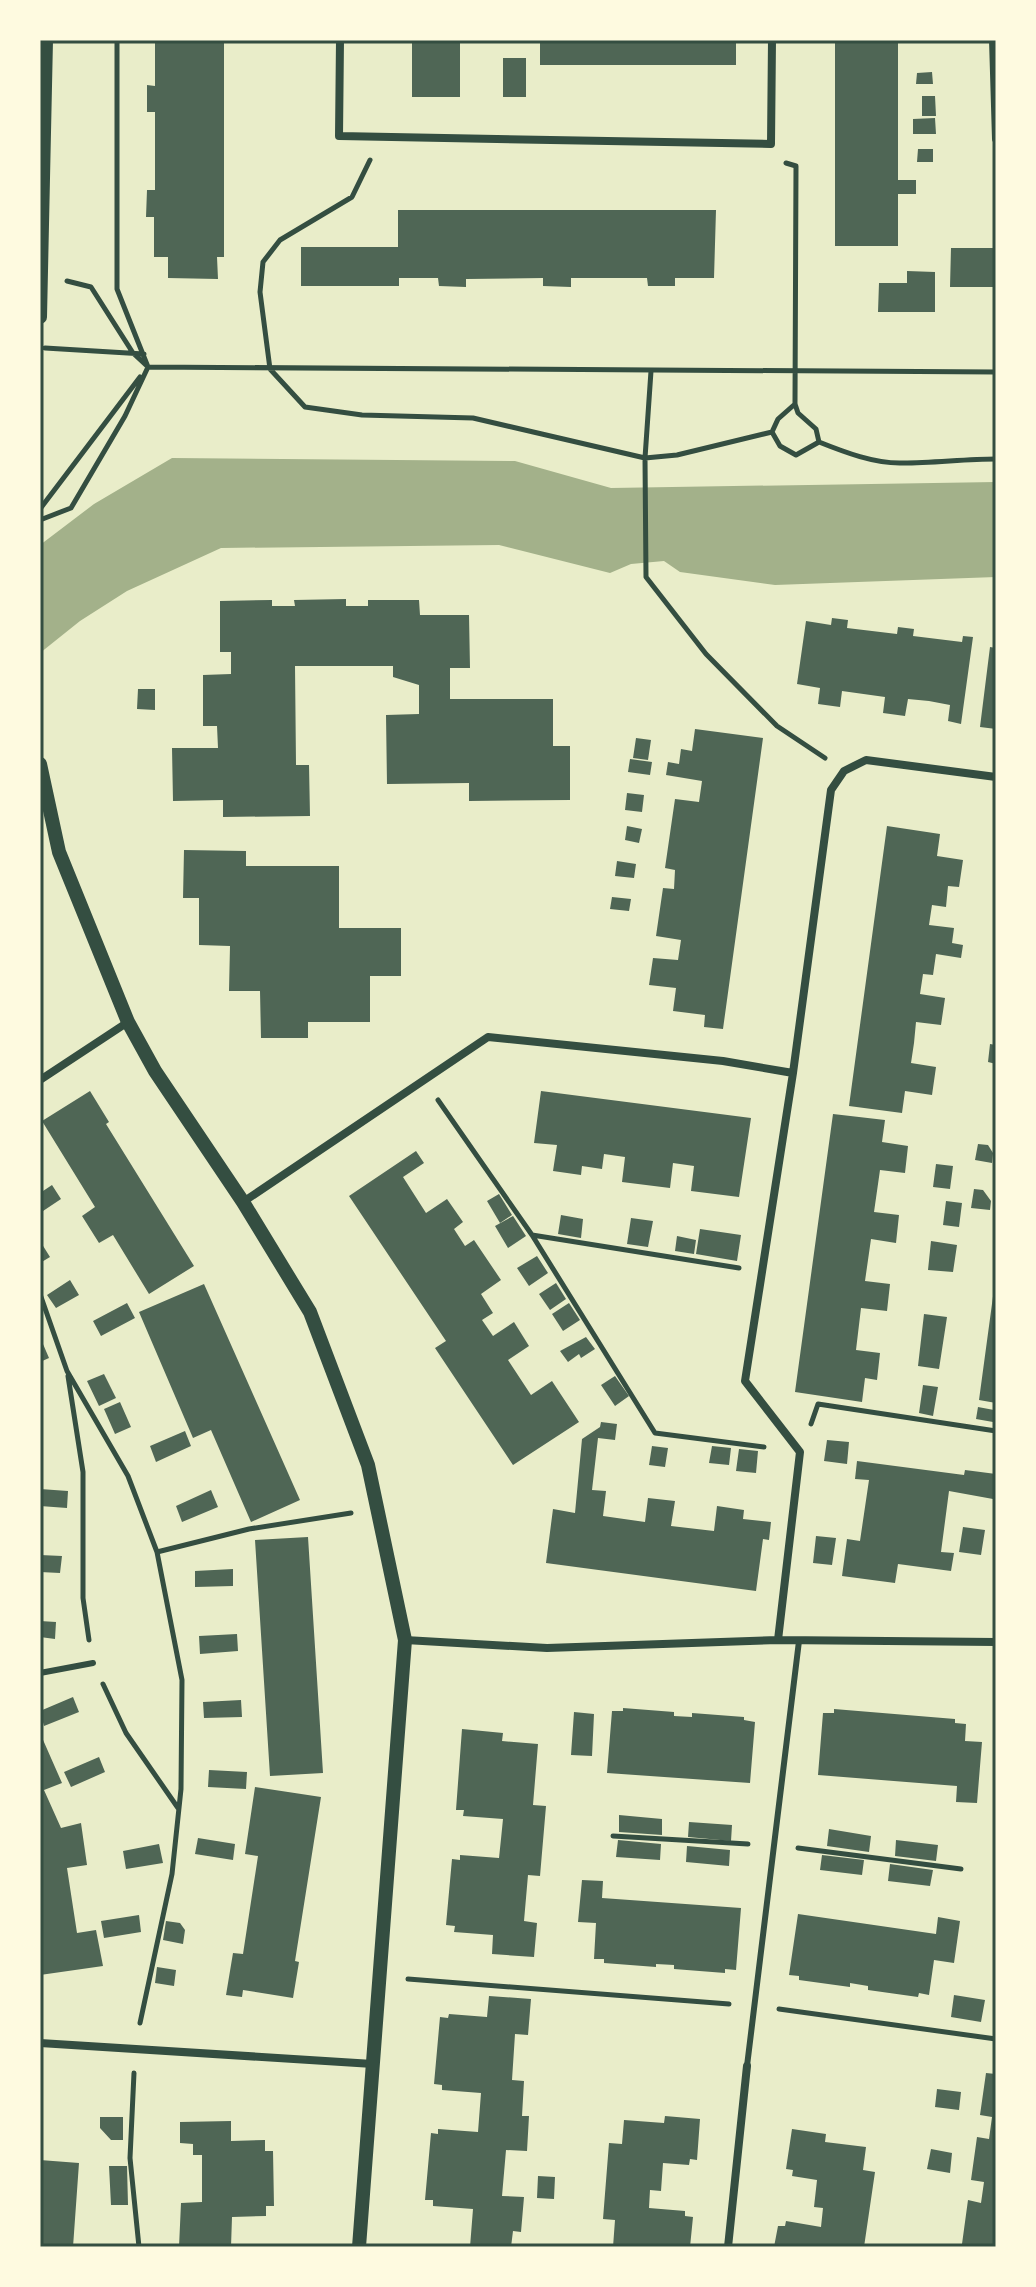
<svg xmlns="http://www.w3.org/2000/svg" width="1036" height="2287" font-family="'PT Sans',sans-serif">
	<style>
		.water { fill: #a3b18a }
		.building { fill: #4f6655 }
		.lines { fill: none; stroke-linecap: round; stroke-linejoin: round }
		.path { stroke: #344e41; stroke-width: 5 }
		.service { stroke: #344e41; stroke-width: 6 }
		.minor { stroke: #344e41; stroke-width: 8 }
		.tertiary { stroke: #344e41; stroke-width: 14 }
		.neatline { fill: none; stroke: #344e41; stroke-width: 3 }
	</style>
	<rect width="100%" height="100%" fill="#e9edc9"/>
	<!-- water -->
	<path class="water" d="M172,458L515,461L611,488L996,482V577L775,585L680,572L664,561L631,564L610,573L499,545L221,548L127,591L80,621L40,653V545L94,504Z"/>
	<!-- building -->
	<path class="building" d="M155,40H224V257H217L218,279L168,278V257H154V217H146L147,190H155V112H147V85L155,86Z
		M412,40H460V97H412Z
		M540,40H736V65H540Z
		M835,40H898V180H916V194H898V246H835Z
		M503,58H526V97H503Z
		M932,72L933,84H916L917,73Z
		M922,96H935L936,116H922Z
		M935,118L936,134H913V119Z
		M918,149H933V162H917Z
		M398,210H716L714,278H675V286H648L647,278H571V287L543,286V278L466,279V287L439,286L438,278H399V286H301V247H398Z
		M951,248H996V287H950Z
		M907,271L935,272V312H878L879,283H907Z
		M346,599V606H368V600H419L420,615H469L470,668H450V699H553V746H570V800L469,801V783L387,784L386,715L419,714V685L393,677V666H295L296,765H309L310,816L223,817V800L173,801L172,748H218L217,726H203V675L231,674V652H220V601L272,600V606H295L294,600Z
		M832,618L848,620L847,628L897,634L898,627L914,629L913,636L962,642L963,636L973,637L961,724L948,721L950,705L929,701L908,699L905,716L883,713L885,697L842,691L840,707L818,704L820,688L797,684L806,621L831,625Z
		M990,647L996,648V729L980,727Z
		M138,689H155V710L137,709Z
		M695,729L763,738L723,1029L704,1027L705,1015L673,1011L676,988L649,985L653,958L678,960L681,940L656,936L663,888L674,889L675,870L665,868L675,799L699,802L702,781L666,775L668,762L679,764L681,749L692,751Z
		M636,738L651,740L648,760L633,758Z
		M630,759L652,762L650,775L628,772Z
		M627,793L644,795L642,812L625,810Z
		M627,826L642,829L639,843L625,840Z
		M887,826L940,834L937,856L963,860L959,887L948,886L946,907L932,905L929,925L954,928L952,943L963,945L961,958L936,954L933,975L923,974L920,994L945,998L941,1025L916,1022L914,1043L911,1063L936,1067L932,1095L905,1091L902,1113L849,1106Z
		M184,850L246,851V866H339V928H401V976H370V1022H308V1038H261L260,991H229L230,946L199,945V898H183Z
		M617,861L636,864L634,878L615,876Z
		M612,897L631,899L629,911L610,909Z
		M990,1044L996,1045V1064L988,1062Z
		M90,1091L109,1122L106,1124L194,1266L149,1294L113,1235L99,1243L82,1216L95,1207L42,1121Z
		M541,1091L751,1118L739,1197L691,1191L694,1166L673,1163L670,1188L622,1182L625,1157L604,1154L602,1169L582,1166L581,1175L553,1171L557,1145L534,1143Z
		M833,1114L885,1120L882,1142L908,1146L905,1173L880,1170L874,1212L899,1215L896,1243L871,1239L865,1281L890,1284L887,1311L861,1308L856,1350L880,1353L877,1380L865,1378L862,1402L795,1392Z
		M978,1144L988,1145L993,1153L992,1163L975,1160Z
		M416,1151L424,1163L403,1177L426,1213L447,1199L463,1222L454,1229L465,1246L474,1240L501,1280L481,1294L493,1313L482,1320L493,1336L514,1322L529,1346L508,1360L531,1395L552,1381L579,1422L513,1465L435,1348L446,1341L349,1196Z
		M936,1164L953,1166L950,1189L933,1187Z
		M52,1185L61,1199L40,1213V1193Z
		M974,1189L983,1190L991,1201L990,1210L971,1208Z
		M499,1194L512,1215L500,1223L487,1201Z
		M946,1201L962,1203L959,1227L943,1225Z
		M561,1215L583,1219L581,1238L558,1234Z
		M513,1216L526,1236L508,1248L495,1226Z
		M631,1218L653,1221L648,1247L627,1244Z
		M700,1229L741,1235L737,1261L696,1254Z
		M677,1236L696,1240L694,1254L675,1251Z
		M40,1241L50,1257L40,1263Z
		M931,1241L957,1245L953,1272L928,1270Z
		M537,1256L548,1273L529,1286L517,1268Z
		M70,1280L79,1295L56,1308L47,1295Z
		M556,1283L566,1299L550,1310L539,1294Z
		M204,1284L300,1500L251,1522L211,1430L193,1438L139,1312Z
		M994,1289H996V1403L979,1400Z
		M127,1303L135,1318L101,1336L93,1321Z
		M569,1303L580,1320L563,1331L552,1314Z
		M924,1314L947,1317L939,1369L918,1366Z
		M40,1337L49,1358L40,1362Z
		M586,1337L595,1349L581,1358L579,1354L568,1362L560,1351Z
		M104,1374L116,1398L99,1406L87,1381Z
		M615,1376L629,1396L615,1406L601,1385Z
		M923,1385L938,1387L933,1416L919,1413Z
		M120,1402L131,1427L115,1434L104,1409Z
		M978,1407L994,1410L993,1422L976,1419Z
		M601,1422L617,1424L615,1440L598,1438L592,1490L606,1491L603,1516L645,1522L648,1498L675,1501L671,1526L714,1531L717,1506L744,1510L743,1519L771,1522L769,1540L763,1539L756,1591L546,1563L553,1509L575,1513L582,1439L600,1427Z
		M185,1431L191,1446L156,1462L150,1446Z
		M827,1440L849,1442L847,1464L824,1461Z
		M652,1446L668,1448L665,1467L649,1465Z
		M712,1446L731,1448L729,1465L709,1463Z
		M739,1449L758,1451L756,1473L736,1471Z
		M857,1461L964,1475L965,1470L996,1474L993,1499L949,1491L941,1552L954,1553L951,1571L898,1564L895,1583L842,1576L847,1539L860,1541L869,1480L855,1479Z
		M40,1489L68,1491L67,1508L40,1506Z
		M211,1490L218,1507L182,1522L176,1506Z
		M963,1527L985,1530L981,1555L959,1552Z
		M816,1536L836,1538L832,1565L813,1563Z
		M308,1537L323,1773L270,1776L255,1540Z
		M40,1555L62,1556L60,1573L40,1572Z
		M233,1569V1586L195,1587V1571Z
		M40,1621L56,1622L55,1639L40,1637Z
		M237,1634L238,1651L200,1654L199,1636Z
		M73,1697L79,1712L44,1726L40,1711Z
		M241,1700L242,1717L204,1718L203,1702Z
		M623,1708L674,1712V1716L692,1717V1713L744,1717V1720L755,1722L750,1783L607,1773L612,1711H623Z
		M834,1709L955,1719V1723L966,1724L965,1741L982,1742L977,1803L956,1802L957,1786L818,1775L823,1713H834Z
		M574,1712L594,1714L592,1756L571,1755Z
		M462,1729L503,1733L502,1741L538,1744L533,1805L546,1806L540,1876L528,1875L524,1921L537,1923L534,1957L492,1954L493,1935L454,1932L455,1926L446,1925L452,1859L460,1860V1855L499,1858L501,1839L503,1819L463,1816L464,1810H456Z
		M40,1733L62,1783L44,1790L61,1828L81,1823L87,1865L67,1868L77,1933L96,1930L103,1966L40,1975Z
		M99,1757L105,1772L71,1787L64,1772Z
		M209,1770L247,1772L246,1789L208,1787Z
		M255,1787L321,1797L295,1961L299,1962L293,1998L243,1990L242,1997L226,1995L233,1953L243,1954L258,1856L245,1854Z
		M619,1815L662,1819V1835L619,1832Z
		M689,1822L732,1825L731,1841L688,1837Z
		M829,1829L871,1836L869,1852L827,1846Z
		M198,1838L235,1844L233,1860L195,1854Z
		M618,1840L661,1844L660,1860L616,1857Z
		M896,1840L938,1845L936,1861L895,1856Z
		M159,1844L163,1863L126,1869L123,1851Z
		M687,1846L730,1850L729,1866L686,1862Z
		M822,1855L864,1860L862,1875L820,1870Z
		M890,1864L933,1870L930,1886L888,1881Z
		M582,1880L603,1881L602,1898L741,1908L736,1970L725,1969V1973L674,1969V1965L656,1964V1967L604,1963V1959H594L596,1923L578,1922Z
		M798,1914L936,1934L938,1917L960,1921L954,1963L934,1960L929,1995L919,1993L918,1997L868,1990V1986L850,1983V1987L799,1980V1976L789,1975Z
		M139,1915L141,1932L104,1938L101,1921Z
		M166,1921L180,1923L185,1930L183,1944L163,1940Z
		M157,1967L176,1970L174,1986L155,1983Z
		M954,1995L985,2000L981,2022L951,2017Z
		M489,1996L531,1999L528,2035L515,2034L512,2080L524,2081L522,2116H529L527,2151L506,2150L502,2196L524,2197L521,2232L513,2231L511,2247H470L473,2209L433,2206V2200H425L431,2133L438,2134V2129L478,2132L481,2093L442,2090V2085L434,2084L440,2017L448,2018L449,2014L487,2017Z
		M986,2073L996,2074V2247H974L962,2244L968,2200L981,2203L984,2182L971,2180L977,2137L989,2139L992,2117L980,2115Z
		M937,2089L961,2092L959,2110L935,2107Z
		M665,2116L700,2119L697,2160L690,2159L689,2165L663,2163L661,2191L650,2190L649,2208L685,2211V2216L693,2217L690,2247H613L615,2220L603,2219L609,2143L622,2144L624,2120L664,2123Z
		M100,2117H123V2140H111L100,2128Z
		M231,2121V2141L265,2140V2151H273L274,2206H266V2216L232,2217L231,2247H179L181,2203L202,2202V2155H193V2144L180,2143V2122Z
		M792,2129L826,2134L825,2142L866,2147L863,2170L875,2172L864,2247H774L778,2226H785L786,2221L821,2227L823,2208L814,2207L817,2180L792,2176L793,2170L786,2169Z
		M931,2149L952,2153L950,2173L927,2169Z
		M40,2160L79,2163L73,2247H40Z
		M109,2166H127L128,2205H111Z
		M538,2176L555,2177L554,2199L537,2198Z"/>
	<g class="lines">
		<!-- path -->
		<path class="path" d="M370,160L352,197L280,240L263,262L260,292L270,369L305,407L362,415L473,418L645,458L677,455L772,432L780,446L796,455L819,442C844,452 875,464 903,463C934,463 965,459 996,459
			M786,163L796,166L795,404L798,413L816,429L819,442
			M67,281L91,287L133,353L147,366
			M45,348L144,354
			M148,367L996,372
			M651,371L645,458L646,577L706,654L777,726L825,758
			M772,432L778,419L795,404
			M40,509L140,377
			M40,520L71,508L125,416L148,367L117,289V40
			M438,1100L532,1235L739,1268
			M532,1235L655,1433L764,1447
			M40,1294L67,1371L128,1476L157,1552L182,1680L181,1789L172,1874L140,2023
			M68,1376L83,1472V1598L89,1640
			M811,1424L818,1404L996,1431
			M157,1552L249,1529L351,1513
			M103,1684L126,1733L178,1808
			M613,1836L748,1844
			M798,1848L961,1869
			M408,1979L729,2004
			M779,2009L996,2039
			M134,2073L130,2158L139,2247"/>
		<!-- service -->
		<path class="service" d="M40,1673L93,1663
			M747,2066L799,1641"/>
		<!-- minor -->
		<path class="minor" d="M340,40L339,136L771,144L772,40
			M993,40L996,139
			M40,1080L128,1022
			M243,1202L488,1037L723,1061L793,1073L831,790L844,771L866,760L996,777
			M405,1640L547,1648L778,1640L996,1642
			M778,1640L800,1452L745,1381L793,1073
			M40,2043L373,2064
			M728,2247L747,2066"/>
		<!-- tertiary -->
		<path class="tertiary" d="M40,317L46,40
			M40,764L59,852L128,1022L155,1071L243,1202L310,1312L368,1465L405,1640L359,2247"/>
	</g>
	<!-- border -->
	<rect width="1036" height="2287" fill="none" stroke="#fefae0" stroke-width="84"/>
	<rect x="42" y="42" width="952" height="2203" class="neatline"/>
</svg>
